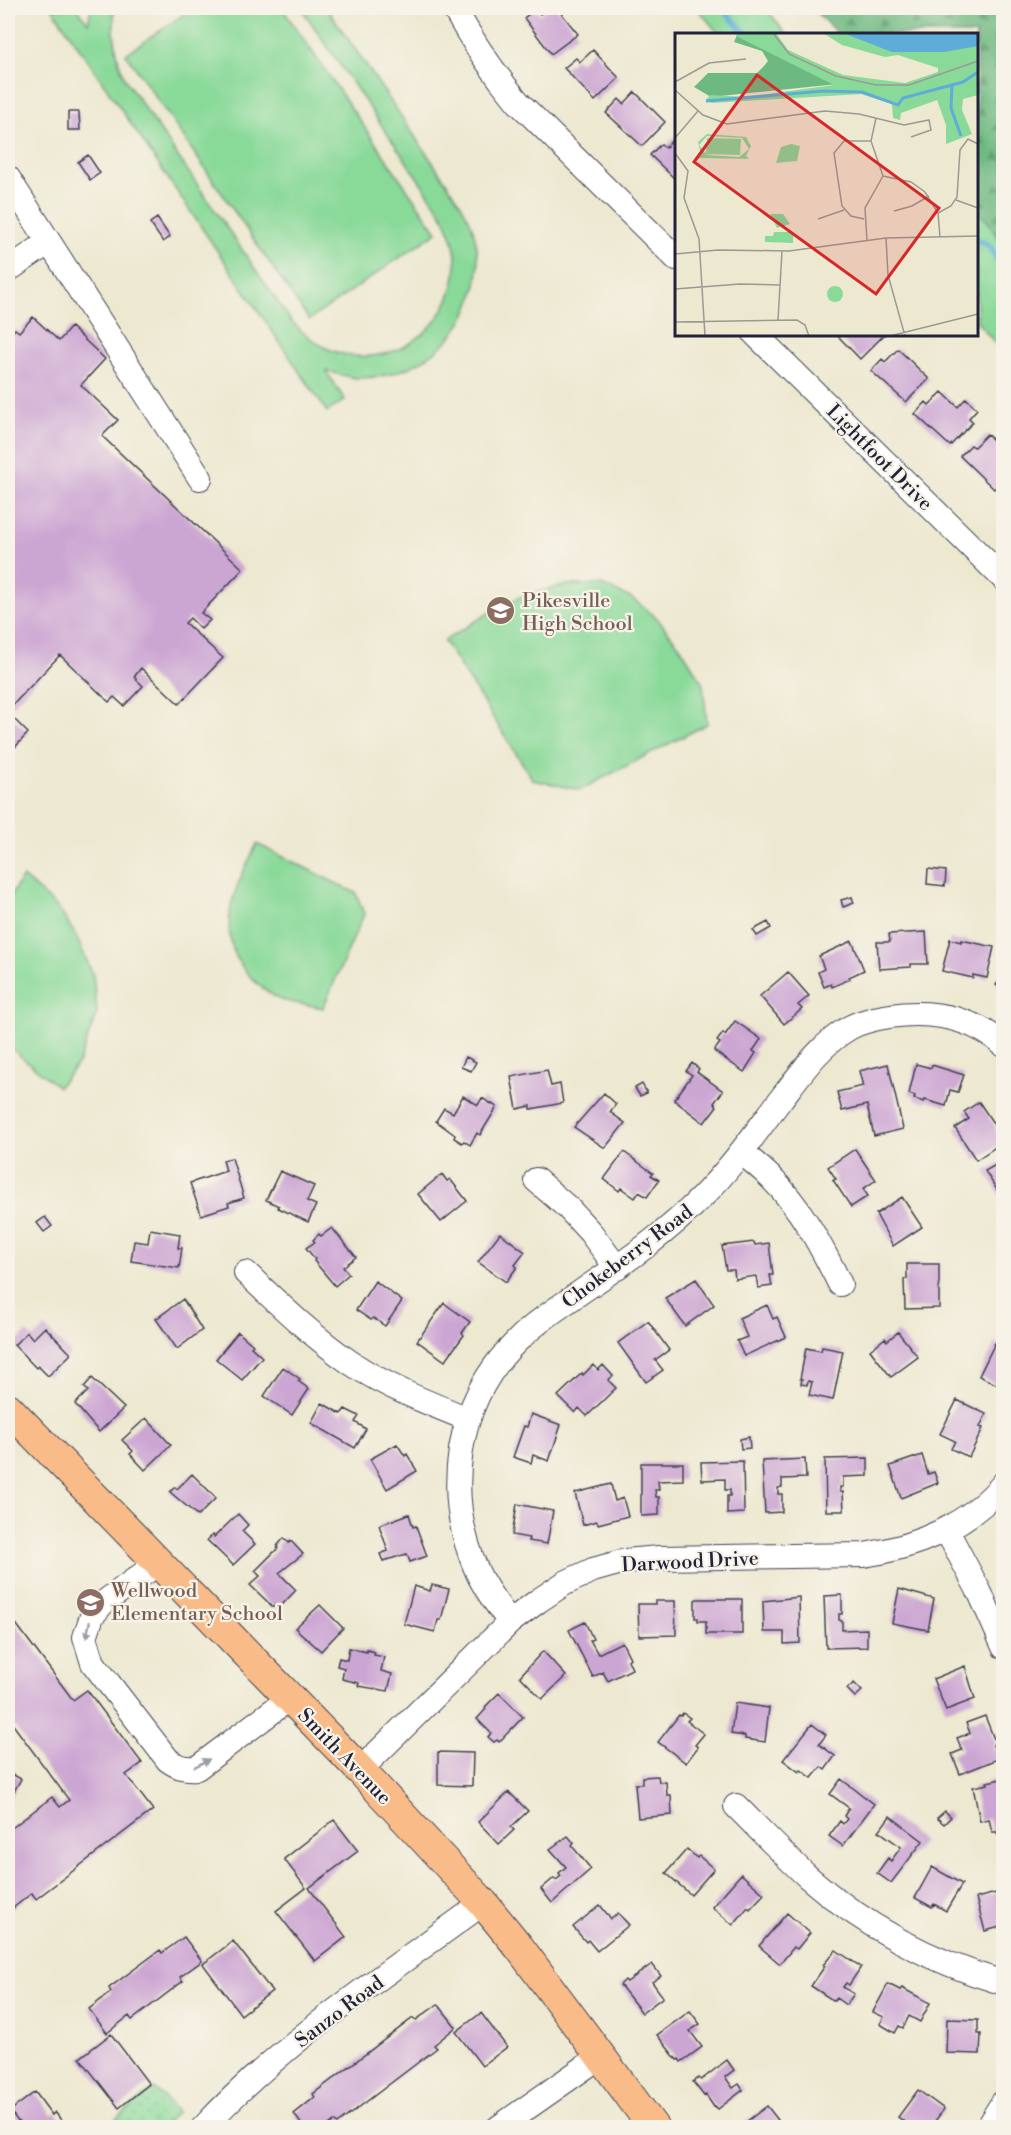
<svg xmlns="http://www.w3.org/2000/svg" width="1011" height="2135" font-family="'Libre Bodoni',serif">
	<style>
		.grass { fill: url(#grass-dots); stroke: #567e6a; stroke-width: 1.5 }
		.forest { fill: url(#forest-firs); stroke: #486e5e; stroke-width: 1.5 }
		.park { fill: #89d999; stroke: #567e6a; stroke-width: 1.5 }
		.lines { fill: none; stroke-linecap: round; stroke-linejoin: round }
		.stream { stroke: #5dadd8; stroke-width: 6 }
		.building { fill: #cca6d3 }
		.minor-casing { stroke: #404051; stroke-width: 26 }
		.major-casing { stroke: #404051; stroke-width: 32 }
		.minor { stroke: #fff; stroke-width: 24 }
		.major { stroke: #f9bc89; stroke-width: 30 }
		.oneway { fill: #9c9ca7 }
		.labels { text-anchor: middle; stroke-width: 4.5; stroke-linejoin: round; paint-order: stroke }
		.street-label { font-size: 20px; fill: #22223b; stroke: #f7f3e8 }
		.education-label { font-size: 20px; fill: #785e54; stroke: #f7f3e8; text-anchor: start }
		.inset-river { fill: none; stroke: #5dadd8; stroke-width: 3 }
		.inset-road { fill: none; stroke: #9c9994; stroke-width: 1.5 }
		.view { fill: #d62828; fill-opacity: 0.15; stroke: #d62828; stroke-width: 3 }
		.inset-edge { fill: none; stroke: #22223b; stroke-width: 3 }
	</style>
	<defs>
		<pattern id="grass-dots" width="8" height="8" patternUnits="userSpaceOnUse" patternTransform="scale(1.5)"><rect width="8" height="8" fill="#89d999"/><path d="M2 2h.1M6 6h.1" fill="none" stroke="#76ba85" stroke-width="1.8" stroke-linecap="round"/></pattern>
		<pattern id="forest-firs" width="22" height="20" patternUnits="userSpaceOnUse" patternTransform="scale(1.5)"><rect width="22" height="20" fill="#6eb981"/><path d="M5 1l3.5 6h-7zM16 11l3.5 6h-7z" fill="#5a966b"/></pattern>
	</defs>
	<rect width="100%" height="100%" fill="#f7f3e8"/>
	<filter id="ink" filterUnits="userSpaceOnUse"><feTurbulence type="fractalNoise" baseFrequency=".0167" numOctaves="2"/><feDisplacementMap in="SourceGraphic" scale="12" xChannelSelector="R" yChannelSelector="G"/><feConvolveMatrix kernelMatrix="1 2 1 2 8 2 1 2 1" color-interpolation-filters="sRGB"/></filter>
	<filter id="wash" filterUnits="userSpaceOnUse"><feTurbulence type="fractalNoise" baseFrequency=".008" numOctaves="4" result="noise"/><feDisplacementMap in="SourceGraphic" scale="24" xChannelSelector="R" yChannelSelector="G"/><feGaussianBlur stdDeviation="1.35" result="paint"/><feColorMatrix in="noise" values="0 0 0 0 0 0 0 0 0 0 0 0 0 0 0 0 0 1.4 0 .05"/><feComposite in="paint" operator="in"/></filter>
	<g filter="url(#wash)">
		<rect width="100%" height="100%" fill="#ede8d0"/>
		<!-- grass -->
		<path class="grass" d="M155,2088L177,2112L162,2127H110L108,2125Z"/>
		<!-- forest -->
		<path class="forest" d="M812,8H1003V250L977,215L976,34H838Z"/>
		<!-- park -->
		<path class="park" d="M52,8H77L88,23L91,8H114C113,34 115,56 126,81L291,321C302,332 313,342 328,349C389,375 454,329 456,264C457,245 449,229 441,212L301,8H327L459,201C464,210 471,220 473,230C496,308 436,379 357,378C347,377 336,373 326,371L345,400L327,412Z
			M193,8H282L437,232L309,320L126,54Z
			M697,8H766L786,34H719Z
			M976,210L990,224L1003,246V352L977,322Z
			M567,585H602L631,598L656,617L681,648L703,684L707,724L580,790L533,780L444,641L500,606L527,594Z
			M257,844L356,893L364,914L323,1008C310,1005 295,1004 282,1000C269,995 255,982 246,972C212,929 236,886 257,844Z
			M23,877L58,908L75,934L93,975L97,1013L79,1062L58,1087L8,1046V899Z"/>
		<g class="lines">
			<!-- stream -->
			<path class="stream" d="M722,8L746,34
				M976,239L990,246L1004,271"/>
		</g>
		<g id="blocks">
			<!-- building -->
			<path class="building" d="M548,8H557L578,34L551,54L524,18L536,9L540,14Z
				M593,50L619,78L595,101L564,68L576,58L580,62Z
				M635,92L665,122L642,146L606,113L619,99L624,104Z
				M68,112H79L80,130H68Z
				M676,136V180L650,155L661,144L665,148Z
				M88,155L100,173L90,180L78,162Z
				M157,218L170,237L163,242L150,223Z
				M33,317L59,341L71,327L105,359L81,385L118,420L102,436L243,569L201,613L210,620L201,629L190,618L185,623L223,658L179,704L141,668L134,677L143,686L124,706L114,697L109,702L60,655L8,710V337L15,329L19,332Z
				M836,334H885L860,359Z
				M898,349L929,379L906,402L871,371L882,359L885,362Z
				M942,392L958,407L966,398L977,409L969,418L973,422L950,446L915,414L926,402L929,405Z
				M987,434L1004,451V480L994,489L960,456L971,445L974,447Z
				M8,713L28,733L8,755Z
				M928,869L946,871L945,886L927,884Z
				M852,897L854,903L843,907L841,900Z
				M768,922L771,928L757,936L753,930Z
				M926,932L928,964H911V967L879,969L877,942H890L889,934Z
				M950,939L961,942V940L994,947L987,978L973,975V978L942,971Z
				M852,941L864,970L849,977L850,979L832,987L831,984L824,987L818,972L824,969L819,956Z
				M788,972L809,996L798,1005L802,1009L784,1024L760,996Z
				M1004,974V990L996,985Z
				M735,1021L761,1039L753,1051L756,1053L744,1072L714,1051L720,1043L717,1041L723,1033L725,1035Z
				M466,1057L476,1062L471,1071L461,1067Z
				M692,1063L699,1069L697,1072L723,1091L714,1103L717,1106L704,1123L674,1100L692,1075L686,1071Z
				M888,1064L903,1129L874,1136L867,1105L842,1111L837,1092L863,1086L859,1071Z
				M916,1064L931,1068L932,1065L964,1075L958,1092L950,1090L946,1106L925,1100L924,1102L914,1099L915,1096L909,1094Z
				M547,1070L551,1086L560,1084L563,1103L531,1109V1106L517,1109L511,1077Z
				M642,1084L647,1093L640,1096L635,1088Z
				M604,1093L616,1104L610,1112L625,1123L605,1148L574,1127Z
				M463,1096L478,1105L482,1098L497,1107L480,1135L477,1133L470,1145L464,1141L462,1143L454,1138L455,1135L436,1121L444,1108L453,1113Z
				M979,1102L997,1129L995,1130L1003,1142L976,1160L955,1128L969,1119L964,1112Z
				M855,1149L876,1180L863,1189L868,1196L851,1207L833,1180L836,1179L828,1167Z
				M624,1152L653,1173L651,1175L659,1180L647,1197L639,1192L635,1198L621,1188L619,1191L604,1179Z
				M232,1158L244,1198L228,1203L229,1206L201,1215L190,1183L226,1171L223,1160Z
				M1004,1160V1201L985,1171Z
				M280,1171L314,1186L307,1201L316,1205L308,1222L278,1208L279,1206L266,1200Z
				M442,1174L447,1181L450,1179L467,1201L441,1222L418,1194Z
				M902,1197L922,1227L893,1246L876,1214Z
				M45,1217L52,1226L44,1232L37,1223Z
				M332,1228L356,1257L343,1267L349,1274L335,1286L314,1261L315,1259L306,1248L315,1242L313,1240L319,1234L321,1236Z
				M150,1229L180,1234L178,1248H182L179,1268L131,1261L134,1241L148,1243Z
				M500,1233L525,1252L515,1265L517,1267L506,1282L478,1262Z
				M754,1242L755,1245L769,1243L773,1275H770L772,1286L758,1288L756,1276L735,1279L734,1270H726L722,1246Z
				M907,1264H939V1308L905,1309L904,1279H907Z
				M696,1279L714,1305L685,1326L665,1298Z
				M375,1281L402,1301L385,1326L373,1318L371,1320L356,1310Z
				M183,1299L202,1330L177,1349L156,1319Z
				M444,1303L470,1322L462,1333L464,1335L445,1361L417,1341Z
				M767,1305L773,1319L777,1317L786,1337L744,1356L737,1341L747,1337L739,1318Z
				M648,1321L669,1350L655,1360L663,1370L646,1382L618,1343Z
				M45,1327L71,1354L48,1376L38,1366L36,1368L14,1345L27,1332L33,1339Z
				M238,1332L253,1345L251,1347L262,1357L242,1380L216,1359Z
				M898,1332L918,1357L891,1377L870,1350L885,1338L887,1341Z
				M995,1343L1004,1347V1388L979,1376Z
				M822,1347L843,1351L833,1400L809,1395L812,1382L808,1381L807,1385L801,1384L802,1379H800L806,1348L821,1351Z
				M593,1365L598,1370L603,1365L613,1376L608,1380L616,1388L587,1416L579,1408L575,1413L558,1396L582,1373L583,1375Z
				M283,1367L300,1379L298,1381L309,1389L292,1415L264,1396Z
				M92,1378L124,1408L99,1432L75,1404L88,1391L84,1387Z
				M957,1400L986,1414L980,1427L983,1428L969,1457L951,1449L955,1441L940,1434Z
				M322,1403L341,1414L345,1409L359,1416L355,1422L366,1429L355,1448L311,1423Z
				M531,1414L561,1425L549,1461L533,1455L531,1463L513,1457L524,1426L527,1427Z
				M146,1418L171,1445L145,1470L130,1454L133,1451L122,1440Z
				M749,1437L750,1448L741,1449L740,1439Z
				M397,1444L405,1456L407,1454L417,1471L387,1489L370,1459Z
				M922,1455L928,1474L934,1472L938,1483L901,1498L890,1466Z
				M868,1458V1476L843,1477V1487H840V1492H843L844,1511H826L825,1459Z
				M805,1459L806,1478L782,1479V1487L778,1488V1494H782V1512L765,1513L762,1461Z
				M743,1461L744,1513L727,1514V1496H730V1490H725V1479L702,1480L701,1462Z
				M641,1463H683V1480L658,1481L659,1490H655L656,1497H659V1515L641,1516Z
				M192,1474L216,1498L198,1516L170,1492L175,1487L177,1489Z
				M611,1484L615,1501L623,1498L628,1516L598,1524L597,1521L583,1525L575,1493Z
				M517,1504L553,1511L547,1544L528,1541L529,1538L512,1535Z
				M238,1514L248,1525L242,1531L255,1544L233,1565L207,1540L213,1535L214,1537Z
				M409,1514L413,1527L416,1526L427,1556L410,1562L407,1554L383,1561L380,1554L388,1551L379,1525Z
				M284,1538L289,1543L291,1541L303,1554L279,1573L296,1590L278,1609L275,1605L273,1607L250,1585L260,1576L255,1571L278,1548L277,1546Z
				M432,1585L449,1589L441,1620H438L435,1632L404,1624L414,1586L430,1591Z
				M899,1589L934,1599L928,1630L892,1623Z
				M842,1595V1614H839V1620L842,1621V1630L867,1629V1647L826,1648L824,1596Z
				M799,1597L800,1643L784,1644V1632H764L763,1601Z
				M697,1599H742V1634H706V1621H698V1618H695V1600Z
				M655,1601H675L676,1635L639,1636L638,1604H655Z
				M320,1605L343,1628L321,1651L295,1628Z
				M8,1613L73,1700L87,1690L142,1763L126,1775L153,1810L36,1899L32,1893L8,1912V1831L52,1797L60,1807L69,1800L8,1718Z
				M585,1622L593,1639L590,1640L598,1654L622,1642L630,1658L628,1660L632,1669L608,1681L603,1672L593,1677L569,1630Z
				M349,1648L367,1652V1650L375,1652L374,1655L384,1657L381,1671L392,1674L388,1691L358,1686L359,1683L342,1679L344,1668L337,1666L339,1658L347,1660Z
				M543,1651L566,1676L542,1699L520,1676Z
				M965,1666L975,1699L946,1710L933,1679Z
				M854,1683L862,1691L855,1697L847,1689Z
				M499,1693L523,1717L499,1742L497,1740L494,1742L488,1737L491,1733L477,1719L486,1709L485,1707Z
				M735,1703L769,1708L765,1742L745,1739V1736L731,1734Z
				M683,1713L690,1718L687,1721L704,1734L695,1745L698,1747L686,1763L658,1742L679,1715L681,1716Z
				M985,1716L996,1744L993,1745L998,1759L960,1774L952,1754L962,1750L957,1738L970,1733L966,1723Z
				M812,1724L826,1735L819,1744L835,1756L825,1770L821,1767L812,1778L801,1770L799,1772L783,1760Z
				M438,1752L473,1753L472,1786L438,1785Z
				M8,1772L21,1779L9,1800L8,1799Z
				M658,1776L659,1782H666L667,1795H671L672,1815L638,1818L635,1784H642V1777Z
				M841,1779L874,1804L843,1846L829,1836L840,1821L843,1824L847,1819L844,1816L849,1808L830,1794Z
				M1001,1779V1782H1004V1835L998,1836L997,1832H992L989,1819L980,1821L973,1787L988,1784L987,1782Z
				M509,1792L528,1811L511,1827L514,1830L499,1844L478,1822Z
				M945,1811L951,1817L944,1824L937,1818Z
				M890,1816L923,1841L891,1883L877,1873L888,1858L891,1861L901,1847L879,1831Z
				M334,1820L358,1851L309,1888L346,1937L315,1961L276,1911L306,1888L284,1859Z
				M568,1836L574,1843L572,1846L591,1869L552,1903L541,1889L554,1878L556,1880L561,1876L559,1873L566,1867L550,1849Z
				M687,1849L697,1858L699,1856L714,1869L691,1895L666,1873Z
				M932,1867L962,1884L946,1911L934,1904L932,1907L915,1898Z
				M741,1874L764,1894L750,1909L748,1907L733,1925L712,1907Z
				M1004,1891V1926L985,1931L976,1898Z
				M600,1905L611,1919L618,1913L629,1925L597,1951L588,1940L586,1942L573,1927Z
				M787,1913L810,1933L797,1949L794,1947L780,1964L759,1946Z
				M184,1937L202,1961L180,1977L183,1981L132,2020L129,2016L107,2033L89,2009L111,1992L109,1988L160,1950L162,1953Z
				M233,1941L272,1991L241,2015L203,1964Z
				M836,1950L861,1967L849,1985L846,1983L843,1987L854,1994L846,2005L836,1998L834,2001L811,1986L825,1966L823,1965Z
				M652,1964L661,1976L652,1982L663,1997L642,2013L620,1985L625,1980L627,1982Z
				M888,1984L900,1990L902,1988L930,2003L920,2022L909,2016L903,2028L899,2026L895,2033L880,2024L884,2017L873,2012Z
				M438,2004L456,2027L434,2045L437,2048L337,2124L334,2121L325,2128H304L294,2114L315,2097L313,2094L413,2018L416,2020Z
				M690,2011L700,2024L690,2031L702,2047L681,2062L679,2059L677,2060L657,2035Z
				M481,2013L507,2047L482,2066L456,2032Z
				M947,2019L978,2020V2034H981L980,2054L946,2053Z
				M111,2034L149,2084L119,2108L80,2058Z
				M727,2060L734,2070L725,2077L733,2088L739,2084L743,2090L718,2109L715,2106L714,2107L706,2095L704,2096L693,2082L699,2078L701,2080Z
				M918,2090L944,2109L935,2121L937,2122L933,2128H912L898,2117Z
				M35,2092L52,2115L55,2112L67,2128H23L10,2111Z
				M767,2106L778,2120L769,2128H738Z"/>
		</g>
	</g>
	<g filter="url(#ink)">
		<use href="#blocks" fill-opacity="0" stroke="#404051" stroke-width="1.5"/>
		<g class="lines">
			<defs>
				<path id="minor" d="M454,8C472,41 493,72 518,102L676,258
					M8,178L200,478
					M8,270L49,242
					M755,334L1004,579
					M741,1152C751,1160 761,1168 770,1177C801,1207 821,1246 840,1284
					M536,1180L568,1208L591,1233L617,1268
					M246,1273C279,1304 313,1337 351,1363C387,1387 428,1403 468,1419
					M946,1529L980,1593L1004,1647
					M158,1563L102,1604L92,1616L85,1637L93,1663L168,1760C178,1767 184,1769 197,1768L290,1698
					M510,1622C498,1606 485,1589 477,1571C443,1494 455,1401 517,1341C538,1320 564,1304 588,1287C628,1260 668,1232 702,1197C732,1167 756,1132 781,1099C801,1073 821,1044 849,1028C861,1021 877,1018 890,1016C932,1010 971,1017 1004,1045
					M360,1770L510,1622L538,1601L565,1583L593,1570L625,1561L659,1558L864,1555C917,1547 969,1525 1004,1483
					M736,1806C760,1830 783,1854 808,1877C864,1926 932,1962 1004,1983
					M203,2128C284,2040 387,1974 483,1903
					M498,2128L601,2056
					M987,2128L1004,2101"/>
				<path id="major" d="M8,1408L360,1770L483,1903L519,1947L654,2128"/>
			</defs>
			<!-- minor casing -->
			<use href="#minor" class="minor-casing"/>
			<!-- major casing -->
			<use href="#major" class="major-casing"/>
			<!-- minor -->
			<use href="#minor" class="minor"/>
			<!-- major -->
			<use href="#major" class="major"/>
		</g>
		<!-- one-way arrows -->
		<defs><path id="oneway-solid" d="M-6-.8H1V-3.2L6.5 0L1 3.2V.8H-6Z" transform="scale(1.5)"/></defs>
		<g class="oneway">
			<use href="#oneway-solid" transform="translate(88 1630) rotate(102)"/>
			<use href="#oneway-solid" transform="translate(202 1763) rotate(-28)"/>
		</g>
	</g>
	<!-- icons -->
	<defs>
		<symbol id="school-disc" viewBox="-11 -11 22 22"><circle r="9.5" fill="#8d6e63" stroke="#f7f3e8"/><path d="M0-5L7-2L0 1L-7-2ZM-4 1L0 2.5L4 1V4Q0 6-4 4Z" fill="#fff"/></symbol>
	</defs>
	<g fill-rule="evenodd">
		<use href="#school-disc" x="484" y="594" width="33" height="33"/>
		<use href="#school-disc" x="74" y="1586" width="33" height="33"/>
	</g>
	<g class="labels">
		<!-- street labels -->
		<g class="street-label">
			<text transform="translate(880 457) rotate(45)" y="7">Lightfoot Drive</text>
			<text transform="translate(627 1256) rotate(-37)" y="7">Chokeberry Road</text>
			<text transform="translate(690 1561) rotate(-3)" y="7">Darwood Drive</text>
			<text transform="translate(345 1756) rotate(46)" y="7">Smith Avenue</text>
			<text transform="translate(339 2011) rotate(-37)" y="7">Sanzo Road</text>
		</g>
		<!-- education labels -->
		<g class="education-label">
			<text x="522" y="607">Pikesville<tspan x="522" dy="23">High School</tspan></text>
			<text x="111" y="1597">Wellwood<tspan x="111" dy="23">Elementary School</tspan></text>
		</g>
	</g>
	<!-- overview -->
	<g transform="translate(675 33)">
		<rect width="303" height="303" fill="#ede8d0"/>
		<path d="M63,0L92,3L163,51L36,64L19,54L33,40H82L89,33L93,28L87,18L59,9Z" fill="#6eb981"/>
		<path d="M63,0H101L113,17L168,42L230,50L263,39V35L223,22L210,24L167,12L148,0H303V62L288,66L287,77L297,101L271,111V92L262,67L226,80L225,87L218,85L217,71L186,61L37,70L31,67L35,62L71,64L159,52L61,3ZM32,101L71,104L76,113L71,123L74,126L20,125L26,122L23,109ZM32,103L67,105L74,116L64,124L32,122L24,112ZM32,105L66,106L65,122L31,121ZM116,111L125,113L122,128L101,130L106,114ZM95,181H108L115,191L102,195ZM99,199H118V210L90,209V203H98ZM152 261a8 8 0 1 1 16 0a8 8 0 1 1-16 0Z" fill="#89d999" fill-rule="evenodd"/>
		<path d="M168,0H303V13L269,19H217Z" fill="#5dadd8"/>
		<path class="inset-river" d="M277,52L276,75L286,103M31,68L149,58L187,59L223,72L228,65L288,49L303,39"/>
		<path class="inset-road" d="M98,0L114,21L161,43L201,52H234L303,28M0,49L34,30L71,26M0,57L28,82L52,91L150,78L184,81L229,92L254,87L256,97L236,104M0,105L23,78M0,120L13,138L9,165L24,206L30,303M208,143L236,149L250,159L263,180L265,204M281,167L303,175M219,178L237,173L254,163M263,180L276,173L282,164L285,117L293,106L303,111M143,186L169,177M189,186L176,183L167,173L159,120L169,108H196M211,205L213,242L230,303M192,208L190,175L208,143L196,108L201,85M0,221L43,217L114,218L211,205L303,203M0,256L65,251L105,252M103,287L107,218M0,289L122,287L130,292L134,303M215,303L303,281"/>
		<path class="view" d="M82,42L264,175L201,261L19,129Z"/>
		<rect width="303" height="303" class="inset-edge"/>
	</g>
	<!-- margin -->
	<rect width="1011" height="2135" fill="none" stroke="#f7f3e8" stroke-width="30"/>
</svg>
